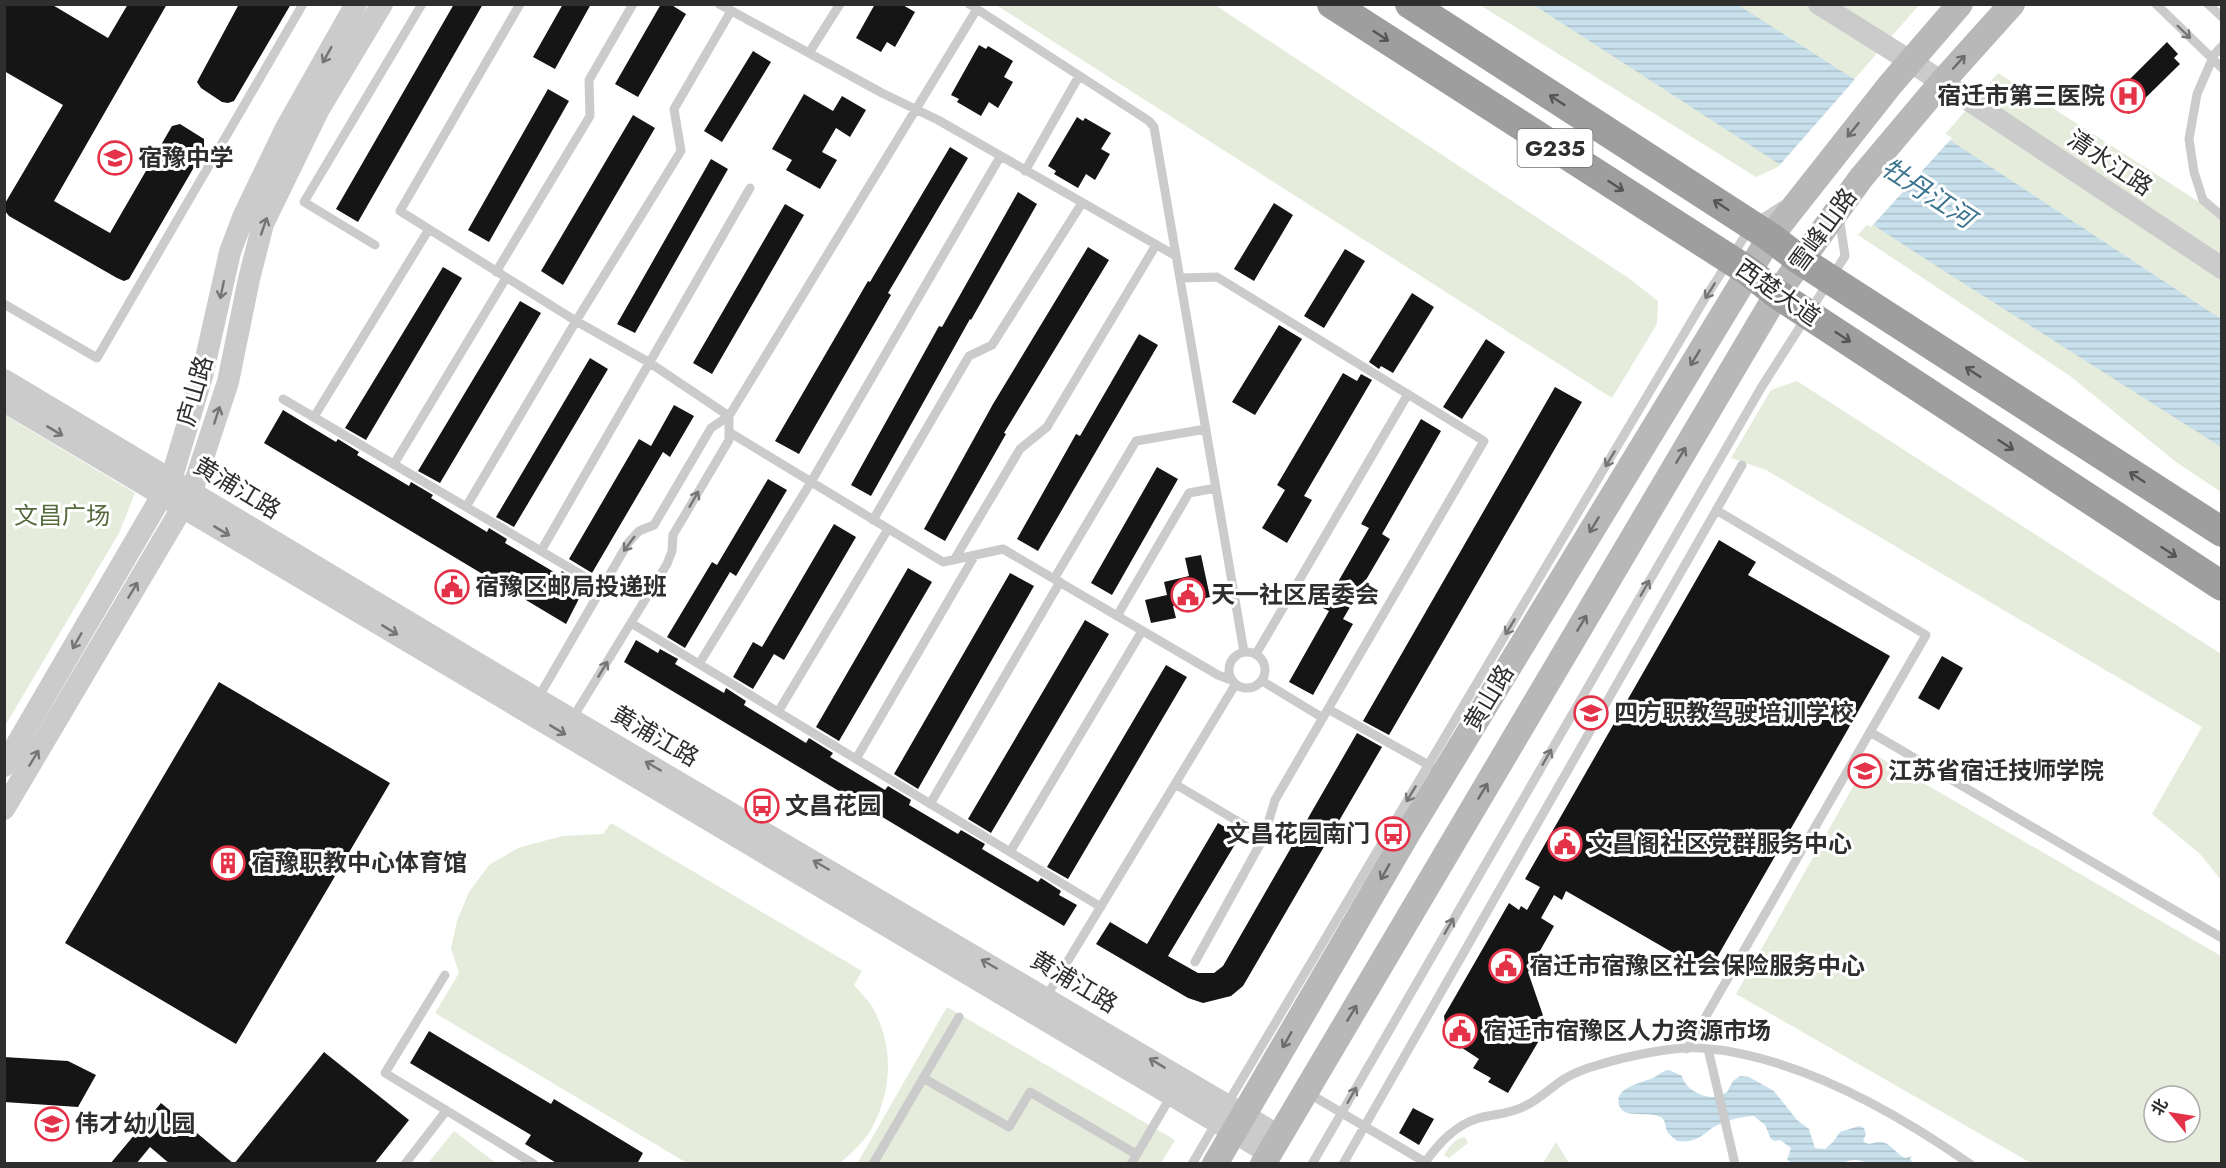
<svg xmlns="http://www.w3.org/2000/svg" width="2226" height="1168" font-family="Jost,'Noto Sans SC',sans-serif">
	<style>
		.green { fill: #e5ecdc; fill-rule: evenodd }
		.water { fill: url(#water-rules) }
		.pier { fill: #fff }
		.building { fill: #151515 }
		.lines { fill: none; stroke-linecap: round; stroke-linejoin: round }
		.service { stroke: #cbcbcb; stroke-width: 9 }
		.tertiary { stroke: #cbcbcb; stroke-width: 22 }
		.secondary { stroke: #b8b8b8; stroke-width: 26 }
		.trunk { stroke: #9e9e9e; stroke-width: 30 }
		.oneway { stroke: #757575 }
		.oneway2 { stroke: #555 }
		.oneway3 { stroke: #6c6c6c }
		.labels { text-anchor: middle; stroke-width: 6; stroke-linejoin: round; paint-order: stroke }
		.shield { fill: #fff; stroke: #6d6d6d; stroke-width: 1.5 }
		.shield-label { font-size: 22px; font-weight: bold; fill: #2e2e2e }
		.poi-label { font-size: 24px; font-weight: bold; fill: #2e2e2e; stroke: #fff; text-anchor: start }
		.street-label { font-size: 24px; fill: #2e2e2e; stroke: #fff }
		.park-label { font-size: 24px; fill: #546a3c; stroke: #fff }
		.water-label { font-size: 26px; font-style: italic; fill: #3d7490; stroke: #fff }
	</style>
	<defs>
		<pattern id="water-rules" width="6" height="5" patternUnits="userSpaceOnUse" patternTransform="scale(1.5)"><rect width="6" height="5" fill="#c8e0eb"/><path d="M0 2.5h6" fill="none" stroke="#acc0ca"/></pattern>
	</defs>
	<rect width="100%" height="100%" fill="#fff"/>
	<!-- green -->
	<path class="green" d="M996,5H1215L1630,279L1658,301L1657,324L1612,398Z
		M1480,5H1919L1778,167L1756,177Z
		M1998,73L2221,216V492L2176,462L2070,376L1858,235Z
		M1797,381L2221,654V880L2200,854L2152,814L2202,727L1766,470L1731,458L1771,390Z
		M5,415L135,493L119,533L5,726Z
		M1872,753L2221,956V1163H2031L1736,994ZM2154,1096H2190V1132H2154Z
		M611,823L862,971L854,985C860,992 867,999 872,1006C894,1047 893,1089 871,1130C864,1142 850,1154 840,1163H687L435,1013L459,973L451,948L457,921L469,892L489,865L518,848L562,836L603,834Z
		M947,1007L1175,1140L1161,1163L857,1164Z
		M454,1131L496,1163H428Z
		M1465,1137L1468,1143L1449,1158L1444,1155C1449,1147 1455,1138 1465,1137Z
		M1556,1142L1569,1163H1543Z"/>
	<!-- water -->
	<path class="water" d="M1534,5H1738L1968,152L2221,319V447L1941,269Z
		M1669,1070L1682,1076C1685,1088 1700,1097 1713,1097C1718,1097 1723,1094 1727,1092L1733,1081L1740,1076L1749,1077L1774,1091L1797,1120L1809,1129L1815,1148L1825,1149L1833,1142L1840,1132L1859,1126L1864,1128L1866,1134L1863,1141C1870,1147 1872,1141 1881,1142C1891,1143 1896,1154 1905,1158L1912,1156L1910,1159L1913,1163H1866C1855,1157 1849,1162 1838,1163C1823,1166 1806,1163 1792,1163L1787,1160L1791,1148L1780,1140L1775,1141L1771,1139L1765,1125L1754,1116C1742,1116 1723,1121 1712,1128C1701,1137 1693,1143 1677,1141C1674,1138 1669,1135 1667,1131C1665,1126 1666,1122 1662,1118C1651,1109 1624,1121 1619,1105C1614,1087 1642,1083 1653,1078C1659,1075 1662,1071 1669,1070Z"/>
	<!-- pier -->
	<path class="pier" d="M1857,77L1952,138L1871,227L1778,167Z"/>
	<!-- building -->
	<path class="building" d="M4,4H51L108,38L128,4H167L54,201L110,233L172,126L180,124L204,139V150L129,279L124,281L117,278L9,216L5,211L4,205L63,105L4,71Z
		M239,4H291L234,101L228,103L222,102L201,88L197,82Z
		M454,4H483L358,222L336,209Z
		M563,4H591L555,69L533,57Z
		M661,4H670L686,14L638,97L615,84Z
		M875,4H901L915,12L895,47L887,42L881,52L856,38Z
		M2167,42L2178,54L2174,58L2180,64L2129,114L2112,97Z
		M979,45L986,49L988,46L1013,61L1004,77L1013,82L998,108L989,102L981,116L957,102L959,99L951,95Z
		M753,51L771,62L722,142L704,131Z
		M548,89L569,101L489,242L468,230Z
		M804,94L833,111L842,96L866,110L850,137L836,128L822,152L837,160L820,189L786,170L792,160L772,149Z
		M633,115L655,128L563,285L541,271Z
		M1077,117L1083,121L1085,118L1111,133L1101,149L1110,154L1095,180L1086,174L1078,188L1054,174L1056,171L1048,166Z
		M950,147L968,158L888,293L891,295L799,454L775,441L868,281L870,282Z
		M711,159L728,169L635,333L617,324Z
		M1018,192L1037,204L971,320L970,319L871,496L851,485L939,326L942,327Z
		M1274,203L1293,215L1254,281L1234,269Z
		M785,204L804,215L712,374L693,363Z
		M1088,247L1109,260L1004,433L1006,434L945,541L924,529L993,404Z
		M1345,249L1365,261L1324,328L1304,316Z
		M443,267L462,278L366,440L345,428Z
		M1412,293L1434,307L1393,373L1381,366L1379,369L1369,362Z
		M520,301L541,313L440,483L418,471Z
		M1279,325L1302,339L1255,415L1232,402Z
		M1139,334L1158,345L1038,551L1017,539L1076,434L1080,436Z
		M1486,339L1505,352L1462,419L1443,407Z
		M590,358L608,369L514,527L496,517Z
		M1343,373L1357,381L1361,374L1372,380L1304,496L1312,500L1287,543L1262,528L1285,490L1277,485Z
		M1555,387L1582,402L1389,735L1363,721Z
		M674,405L694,416L670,457L663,452L592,573L569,559L639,439L651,446Z
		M283,410L336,442L338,439L359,452L357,455L409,486L411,482L433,495L431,498L487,532L489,528L507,539L505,543L559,575L562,571L586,585L566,624L264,443Z
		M1421,419L1441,431L1382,534L1390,539L1343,619L1353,624L1313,695L1289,682L1329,611L1323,608L1369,528L1361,524Z
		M1157,467L1178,479L1112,595L1091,583Z
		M768,479L787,490L736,576L730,572L685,648L667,637L712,562L717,565Z
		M834,524L856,537L784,660L774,654L753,689L733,677L753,642L762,647Z
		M1719,540L1756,562L1748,575L1890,656L1708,973L1566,891L1562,900L1554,895L1541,918L1554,926L1528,972L1547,1027L1508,1093L1488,1082L1491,1078L1473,1068L1479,1059L1450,1040L1446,1033L1444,1016L1509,903L1519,910L1521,906L1527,910L1540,887L1525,879Z
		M1201,555L1210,597L1173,606L1176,618L1151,623L1145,600L1167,595L1164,582L1189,576L1185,558Z
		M908,568L932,582L839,741L816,727Z
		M1010,573L1034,586L918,789L894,774Z
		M1085,620L1109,634L991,833L968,819Z
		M636,640L658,653L660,649L678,659L675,664L724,693L726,688L746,701L744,705L806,743L809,738L833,753L830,757L885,790L888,786L911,800L909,805L958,834L961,830L985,844L982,849L1038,882L1041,878L1061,891L1059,895L1077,905L1064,926L624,662Z
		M1942,656L1963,668L1939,710L1918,698Z
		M1166,665L1187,677L1068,879L1047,867Z
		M219,682L390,783L236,1044L65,943Z
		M1357,733L1382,747L1243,986L1231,996L1203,1003L1188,998L1096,944L1110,922L1147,944L1218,823L1240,836L1168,956L1198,973H1214L1223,966Z
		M429,1031L551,1104L554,1099L643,1153L637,1164H558L525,1144L531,1135L410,1063Z
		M324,1052L409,1120L374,1164H234Z
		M4,1057L68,1061L96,1075L78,1107L4,1102Z
		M161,1103L234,1164H170L150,1147L136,1164H110Z
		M1413,1108L1434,1119L1419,1145L1399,1133Z"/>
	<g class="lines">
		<!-- service -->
		<path class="service" d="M520,4L400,211L576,321L650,363L729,416L977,9
			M719,4L882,93L938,120L1176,256
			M969,4L1149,121L1154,127L1244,652
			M2156,4L2222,68
			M2208,4L2222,17
			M2222,46L2214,55L2197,94L2189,139L2194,172L2203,200L2222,216
			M809,53L840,4
			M1025,171L1079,76
			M375,245L304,202L422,4
			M496,272L590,116L589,80L633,4
			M1180,278L1217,277L1484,441L1275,800L1264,837L1195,962
			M4,304L97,358L303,4
			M283,399L602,587
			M314,417L429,229
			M729,432L943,562L1003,549L1218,675L1231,680
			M394,464L506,278
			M466,507L576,321L681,151L674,109L731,11
			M873,520L969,356L992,345L1082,203
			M541,551L750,188
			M954,560L1020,449L1047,427L1156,245
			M1054,579L1136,441L1206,429
			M1117,616L1189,493L1216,488
			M631,623L1101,907
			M1229 670a18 18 0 1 1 36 0a18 18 0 1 1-36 0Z
			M1256,654L1408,394
			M699,664L811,482L1000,157
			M1262,681L1323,718
			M538,698L628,543L639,531L654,525L711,428L729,416V440L673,535L672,551L667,564L572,719
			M1328,709L1434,768
			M778,712L888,529
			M1870,732L2222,938
			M856,759L975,555
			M1175,784L1264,837
			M930,804L1060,582
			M1010,852L1142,631
			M445,975L385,1073L534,1164
			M1046,997L1235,685
			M1687,1049L1926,635L1716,510
			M1708,1049L1735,1164
			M923,1078L1009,1127L1030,1092L1136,1154
			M1308,1093L1425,1162
			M1226,1106L1707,295L1752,225L1783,205
			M405,1164L446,1111
			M873,1164L959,1017
			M1131,1164L1171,1096
			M1192,1164L1216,1123
			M1312,1164L1761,388L1845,256L1839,216
			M1343,1164L1742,465
			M1424,1164C1438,1144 1455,1125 1479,1118C1494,1114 1509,1114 1523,1107C1539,1100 1550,1088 1564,1079C1574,1073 1587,1068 1598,1065C1624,1057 1673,1046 1701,1048C1794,1055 1894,1111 1970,1164"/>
		<!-- tertiary -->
		<path class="tertiary" d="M1819,4L1910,61L2222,268
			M4,380L537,699L1279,1136
			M4,401L1269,1153
			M4,766L171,480L202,376L230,252L244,215L285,130L356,4
			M4,809L192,491L228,382L249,279L263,224L319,109L382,4"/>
		<!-- secondary -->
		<path class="secondary" d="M1215,1164L1409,831L1770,237L1890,85L1960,4
			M1263,1164L1777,294L1861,178L1941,83L2012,4"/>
		<!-- trunk -->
		<path class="trunk" d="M1332,4L1748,271L1777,294L2222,586
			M1410,4L1770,237L1800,260L2222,532"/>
	</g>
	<!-- one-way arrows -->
	<defs><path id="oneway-shaft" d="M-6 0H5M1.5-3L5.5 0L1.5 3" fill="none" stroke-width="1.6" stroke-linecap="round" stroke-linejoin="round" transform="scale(1.5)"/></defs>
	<g class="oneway">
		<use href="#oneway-shaft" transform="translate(2184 32) rotate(44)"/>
		<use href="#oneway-shaft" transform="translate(327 55) rotate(119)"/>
		<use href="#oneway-shaft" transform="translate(264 226) rotate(-71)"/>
		<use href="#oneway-shaft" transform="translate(222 290) rotate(102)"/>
		<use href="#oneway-shaft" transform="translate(1710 291) rotate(122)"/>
		<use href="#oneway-shaft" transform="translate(217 415) rotate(-72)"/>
		<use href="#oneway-shaft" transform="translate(55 431) rotate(31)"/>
		<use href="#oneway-shaft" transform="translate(1610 459) rotate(121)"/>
		<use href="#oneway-shaft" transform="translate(694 499) rotate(-60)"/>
		<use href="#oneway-shaft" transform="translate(222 531) rotate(31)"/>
		<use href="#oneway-shaft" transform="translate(629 544) rotate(126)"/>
		<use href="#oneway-shaft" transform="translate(1645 588) rotate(-60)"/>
		<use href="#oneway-shaft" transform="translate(133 590) rotate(-59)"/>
		<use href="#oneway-shaft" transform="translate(1510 627) rotate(121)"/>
		<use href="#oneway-shaft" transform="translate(390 630) rotate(31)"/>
		<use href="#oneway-shaft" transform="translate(77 641) rotate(120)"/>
		<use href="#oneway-shaft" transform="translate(603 669) rotate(-59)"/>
		<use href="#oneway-shaft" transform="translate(558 730) rotate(31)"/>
		<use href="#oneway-shaft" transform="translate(1547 757) rotate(-60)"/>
		<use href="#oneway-shaft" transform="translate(34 758) rotate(-59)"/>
		<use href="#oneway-shaft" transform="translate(653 766) rotate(-150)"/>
		<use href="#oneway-shaft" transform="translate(1411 794) rotate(121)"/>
		<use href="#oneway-shaft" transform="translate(821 865) rotate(-150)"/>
		<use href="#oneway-shaft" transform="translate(1449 926) rotate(-60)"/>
		<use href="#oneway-shaft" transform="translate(989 964) rotate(-150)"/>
		<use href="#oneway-shaft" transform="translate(1157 1063) rotate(-149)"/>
		<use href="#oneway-shaft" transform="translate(1352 1095) rotate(-60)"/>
	</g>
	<g class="oneway2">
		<use href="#oneway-shaft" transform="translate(1381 36) rotate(33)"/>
		<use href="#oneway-shaft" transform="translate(1557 100) rotate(-147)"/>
		<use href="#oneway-shaft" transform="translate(1616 186) rotate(33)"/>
		<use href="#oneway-shaft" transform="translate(1721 205) rotate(-147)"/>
		<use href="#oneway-shaft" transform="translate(1843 337) rotate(33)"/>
		<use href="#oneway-shaft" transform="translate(1973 372) rotate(-147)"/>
		<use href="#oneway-shaft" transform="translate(2006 445) rotate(33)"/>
		<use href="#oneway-shaft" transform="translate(2137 477) rotate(-147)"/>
		<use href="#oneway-shaft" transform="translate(2169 552) rotate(33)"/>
	</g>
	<g class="oneway3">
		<use href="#oneway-shaft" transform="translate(1959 62) rotate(-48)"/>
		<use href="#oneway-shaft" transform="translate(1853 130) rotate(129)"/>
		<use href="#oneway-shaft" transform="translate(1695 358) rotate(121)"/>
		<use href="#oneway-shaft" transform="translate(1681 455) rotate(-59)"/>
		<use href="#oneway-shaft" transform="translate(1594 525) rotate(121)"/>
		<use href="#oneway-shaft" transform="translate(1582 623) rotate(-59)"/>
		<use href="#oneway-shaft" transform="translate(1483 791) rotate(-59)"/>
		<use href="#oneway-shaft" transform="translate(1385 872) rotate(120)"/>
		<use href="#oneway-shaft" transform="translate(1352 1013) rotate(-59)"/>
		<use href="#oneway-shaft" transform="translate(1287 1040) rotate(120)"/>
	</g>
	<!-- icons -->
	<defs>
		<symbol id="hospital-ring" viewBox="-11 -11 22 22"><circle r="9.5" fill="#fff" stroke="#e43248" stroke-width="1.5"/><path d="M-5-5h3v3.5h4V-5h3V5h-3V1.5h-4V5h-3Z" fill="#e43248"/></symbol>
		<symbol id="school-ring" viewBox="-11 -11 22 22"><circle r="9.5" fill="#fff" stroke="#e43248" stroke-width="1.5"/><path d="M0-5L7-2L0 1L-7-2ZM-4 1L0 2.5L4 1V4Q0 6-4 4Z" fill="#e43248"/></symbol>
		<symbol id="civic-ring" viewBox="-11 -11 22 22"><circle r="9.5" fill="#fff" stroke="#e43248" stroke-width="1.5"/><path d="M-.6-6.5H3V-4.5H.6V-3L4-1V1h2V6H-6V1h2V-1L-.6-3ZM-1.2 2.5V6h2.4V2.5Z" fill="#e43248"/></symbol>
		<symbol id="bus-ring" viewBox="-11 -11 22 22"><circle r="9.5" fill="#fff" stroke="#e43248" stroke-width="1.5"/><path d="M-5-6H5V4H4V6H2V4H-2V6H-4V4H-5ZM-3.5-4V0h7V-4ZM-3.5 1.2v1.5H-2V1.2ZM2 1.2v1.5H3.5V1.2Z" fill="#e43248"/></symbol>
		<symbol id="building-ring" viewBox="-11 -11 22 22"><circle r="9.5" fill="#fff" stroke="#e43248" stroke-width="1.5"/><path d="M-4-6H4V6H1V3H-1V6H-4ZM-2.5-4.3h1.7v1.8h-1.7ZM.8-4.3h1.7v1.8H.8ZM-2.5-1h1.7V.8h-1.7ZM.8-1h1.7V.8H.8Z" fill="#e43248"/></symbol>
	</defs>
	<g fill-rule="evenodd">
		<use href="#hospital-ring" x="2109" y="77" width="38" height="38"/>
		<use href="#school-ring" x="96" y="139" width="38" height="38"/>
		<use href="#civic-ring" x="433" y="568" width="38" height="38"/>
		<use href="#civic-ring" x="1169" y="576" width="38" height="38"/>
		<use href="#school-ring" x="1572" y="694" width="38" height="38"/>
		<use href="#school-ring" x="1846" y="752" width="38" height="38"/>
		<use href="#bus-ring" x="743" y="787" width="38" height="38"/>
		<use href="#bus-ring" x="1374" y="815" width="38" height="38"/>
		<use href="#civic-ring" x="1546" y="825" width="38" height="38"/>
		<use href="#building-ring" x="209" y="844" width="38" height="38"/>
		<use href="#civic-ring" x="1487" y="947" width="38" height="38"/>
		<use href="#civic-ring" x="1441" y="1012" width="38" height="38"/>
		<use href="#school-ring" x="33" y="1105" width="38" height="38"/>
	</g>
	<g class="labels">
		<!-- shield labels -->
		<rect class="shield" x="1517.5" y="129" width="75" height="38" rx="4.5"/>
		<g class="shield-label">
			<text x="1555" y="156">G235</text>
		</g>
		<!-- poi labels -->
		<g class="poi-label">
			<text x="2105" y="104" text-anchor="end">宿迁市第三医院</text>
			<text x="138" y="166">宿豫中学</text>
			<text x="475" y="595">宿豫区邮局投递班</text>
			<text x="1211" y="603">天一社区居委会</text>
			<text x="1614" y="721">四方职教驾驶培训学校</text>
			<text x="1888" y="779">江苏省宿迁技师学院</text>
			<text x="785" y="814">文昌花园</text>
			<text x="1370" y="842" text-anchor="end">文昌花园南门</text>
			<text x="1588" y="852">文昌阁社区党群服务中心</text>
			<text x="251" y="871">宿豫职教中心体育馆</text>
			<text x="1529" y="974">宿迁市宿豫区社会保险服务中心</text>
			<text x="1483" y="1039">宿迁市宿豫区人力资源市场</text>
			<text x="75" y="1132">伟才幼儿园</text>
		</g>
		<!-- street labels -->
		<g class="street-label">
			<text transform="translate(2110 163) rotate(34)" y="8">清水江路</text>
			<text transform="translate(1823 230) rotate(-54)" y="8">雪峰山路</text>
			<text transform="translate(1778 293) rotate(35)" y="8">西楚大道</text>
			<text transform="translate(195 391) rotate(-74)" y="8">庐山路</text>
			<text transform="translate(237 488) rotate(31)" y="8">黄浦江路</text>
			<text transform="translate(1489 698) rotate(-59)" y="8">黄山路</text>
			<text transform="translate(655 736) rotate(30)" y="8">黄浦江路</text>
			<text transform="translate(1074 982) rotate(31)" y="8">黄浦江路</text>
		</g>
		<!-- park labels -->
		<g class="park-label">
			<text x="62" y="524">文昌广场</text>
		</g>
		<!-- water labels -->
		<g class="water-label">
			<text transform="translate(1928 193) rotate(33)" y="9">牡丹江河</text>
		</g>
	</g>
	<!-- border -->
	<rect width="2226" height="1168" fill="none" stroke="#2e2e2e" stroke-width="12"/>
	<!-- north arrow -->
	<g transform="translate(2172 1114) rotate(300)"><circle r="28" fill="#ffffff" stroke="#ababab" stroke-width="1.5"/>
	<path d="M0-4.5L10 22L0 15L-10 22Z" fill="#e43248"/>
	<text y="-9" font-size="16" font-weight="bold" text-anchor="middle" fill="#2e2e2e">北</text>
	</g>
</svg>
